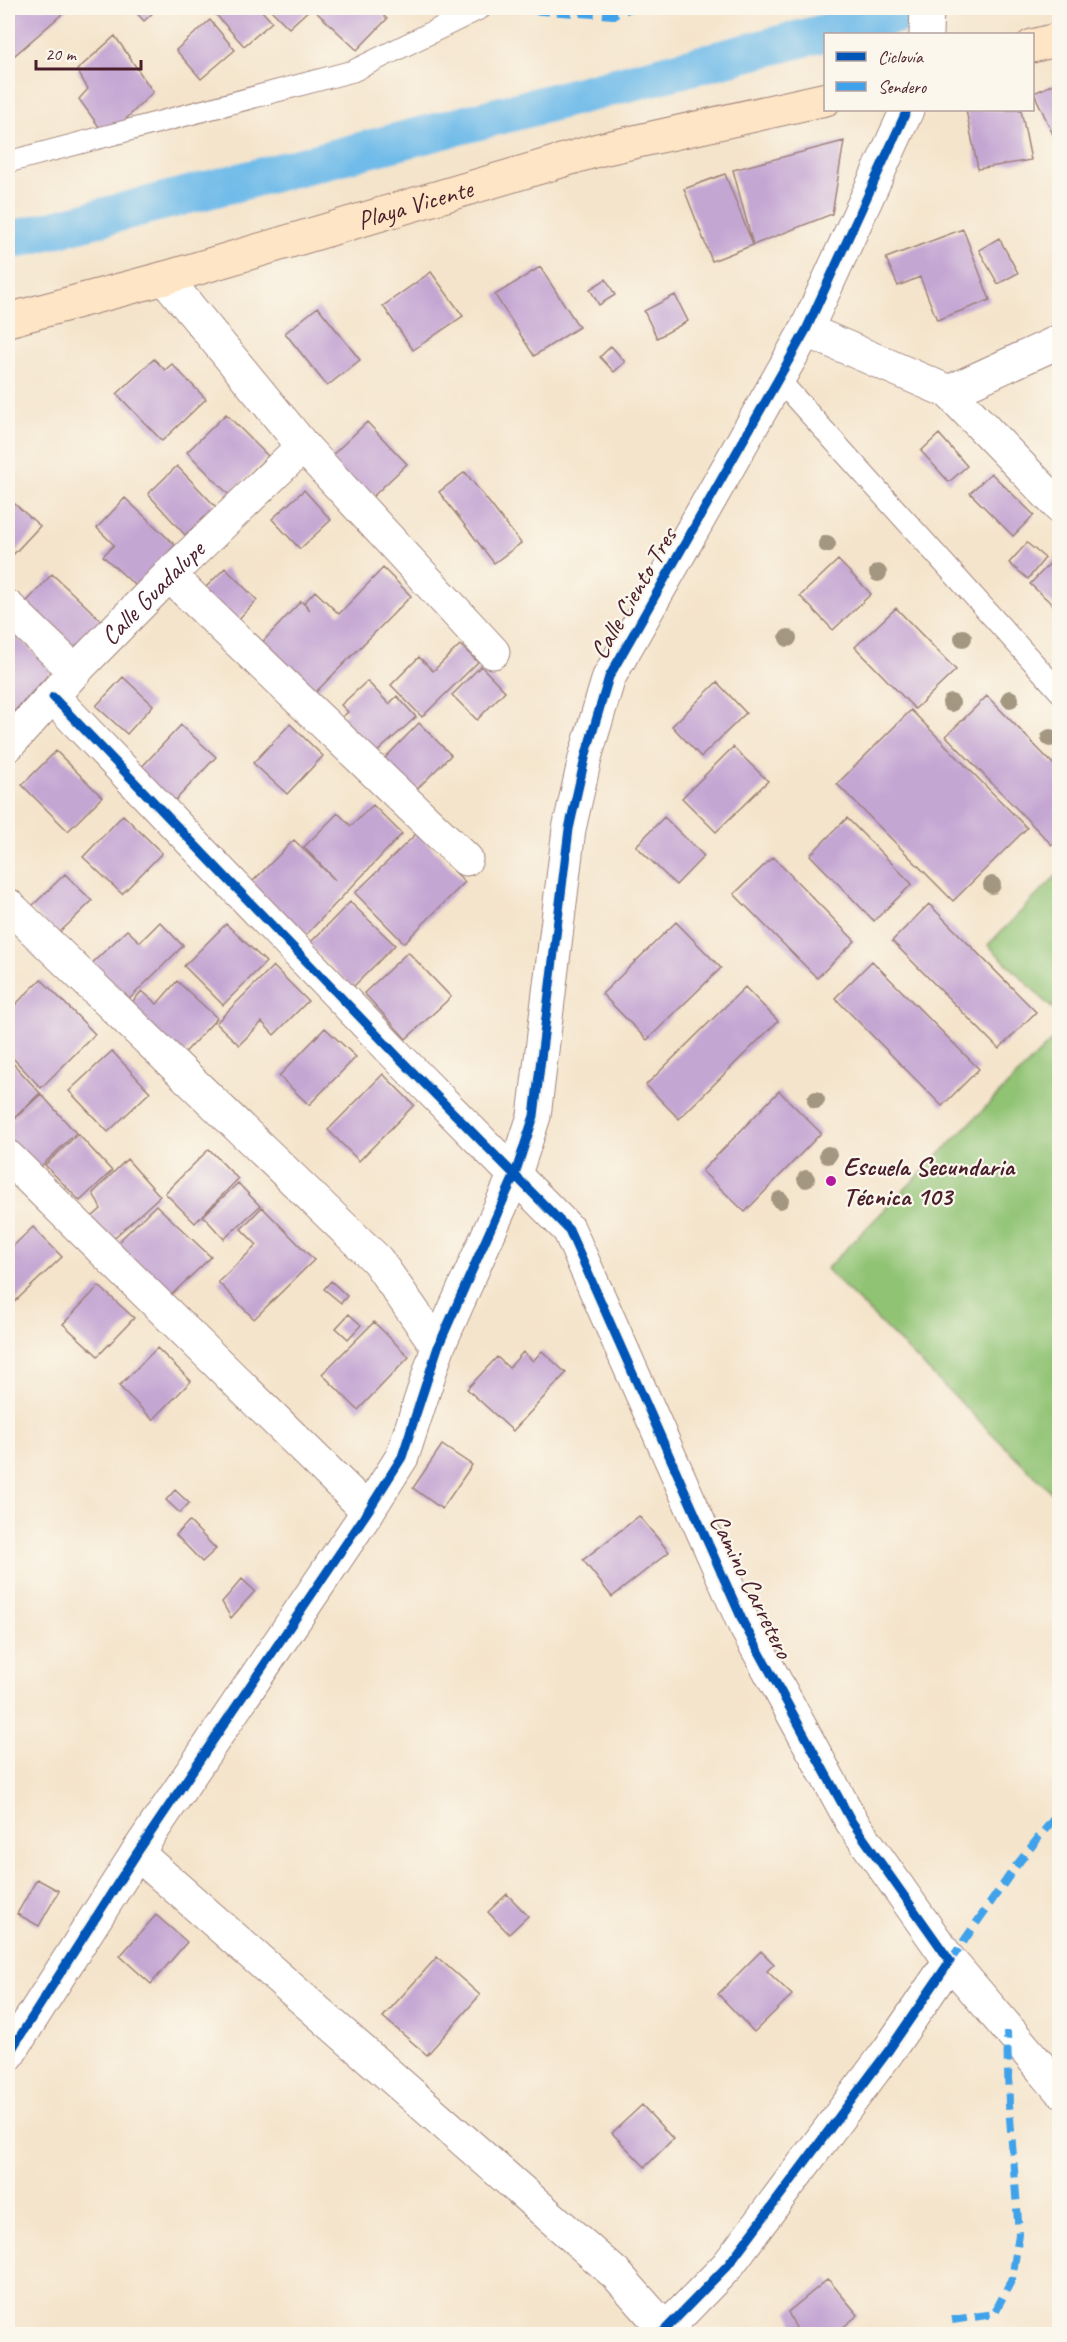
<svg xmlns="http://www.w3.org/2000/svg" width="1067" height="2342" font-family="Caveat,sans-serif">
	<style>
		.green { fill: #90c373; stroke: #6d714f; stroke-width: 1.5 }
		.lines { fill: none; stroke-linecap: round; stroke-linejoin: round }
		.canal { stroke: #70bbe9; stroke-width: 38 }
		.building { fill: #c4a6d3 }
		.lane-casing { stroke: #9f827b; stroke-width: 23 }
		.street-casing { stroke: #9f827b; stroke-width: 35 }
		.secondary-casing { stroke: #9f827b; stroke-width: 35 }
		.lane { stroke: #fff; stroke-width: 21 }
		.street { stroke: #fff; stroke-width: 33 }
		.secondary { stroke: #fde5c5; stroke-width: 33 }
		.quiet { stroke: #40a2eb; stroke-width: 8; stroke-dasharray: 15 8; stroke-linecap: butt }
		.cycleway-casing { stroke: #fbf7ec; stroke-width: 13 }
		.cycleway { stroke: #0057b8; stroke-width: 9 }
		.tree { fill: #a49781 }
		.poi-dot { fill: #b5179e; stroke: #fbf7ec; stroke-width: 2 }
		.labels { text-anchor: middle; stroke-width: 4.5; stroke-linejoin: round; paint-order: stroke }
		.street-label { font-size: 26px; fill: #4a1f2b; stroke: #fbf7ec }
		.poi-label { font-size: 26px; font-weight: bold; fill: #4a1f2b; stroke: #fbf7ec; text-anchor: start }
	</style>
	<rect width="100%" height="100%" fill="#fbf7ec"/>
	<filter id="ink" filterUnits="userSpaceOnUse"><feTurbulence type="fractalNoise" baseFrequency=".0167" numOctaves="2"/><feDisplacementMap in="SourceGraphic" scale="12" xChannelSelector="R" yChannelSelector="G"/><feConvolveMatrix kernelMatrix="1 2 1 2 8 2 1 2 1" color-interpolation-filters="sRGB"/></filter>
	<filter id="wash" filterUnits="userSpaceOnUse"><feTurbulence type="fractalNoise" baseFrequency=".008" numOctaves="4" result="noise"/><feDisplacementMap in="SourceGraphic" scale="24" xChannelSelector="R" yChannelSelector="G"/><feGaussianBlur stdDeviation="1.35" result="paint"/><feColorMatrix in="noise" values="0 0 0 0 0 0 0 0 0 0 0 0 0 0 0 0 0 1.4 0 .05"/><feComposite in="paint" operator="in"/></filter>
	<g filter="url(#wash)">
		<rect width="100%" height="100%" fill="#f4e4cb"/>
		<!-- green -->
		<path class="green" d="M1059,873V1001L1052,1008L988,945Z
			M1059,1033V1500L826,1269Z"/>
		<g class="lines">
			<!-- canal -->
			<path class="canal" d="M8,241L922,8"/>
		</g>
		<g id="blocks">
			<!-- building -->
			<path class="building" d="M8,8H69L8,61Z
				M132,8H158L144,21Z
				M210,8H259L272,22L244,46Z
				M269,8H311L289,28Z
				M312,8H376L387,19L357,50Z
				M210,20L235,50L201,79L176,50Z
				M115,36L153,92L117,128L102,131L79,99L88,89L77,70Z
				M1060,81V139L1056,141L1034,93Z
				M966,110H1021L1031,160L978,169Z
				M844,141L832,214L753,245L733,170Z
				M725,174L753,245L712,261L684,189Z
				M963,229L990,300L937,320L920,277L898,286L886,258Z
				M999,238L1018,273L998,284L979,250Z
				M540,267L579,327L534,356L495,295Z
				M431,272L463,316L413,350L383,306Z
				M606,279L615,295L599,305L590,289Z
				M675,295L688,321L657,338L644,311Z
				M318,307L360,360L327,386L285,333Z
				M611,346L625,362L614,372L600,357Z
				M154,359L165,370L172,364L206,399L162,441L117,394Z
				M226,414L268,456L229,495L187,452Z
				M367,422L407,464L364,505L324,463Z
				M939,434L967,466L949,482L921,451Z
				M177,466L216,507L185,535L148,494Z
				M465,472L521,543L494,563L439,492Z
				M991,473L1034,515L1013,536L970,493Z
				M304,490L331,520L300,549L272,519Z
				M8,498L40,526L8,560Z
				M125,498L175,545L137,587L103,556L114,545L97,528Z
				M1027,543L1045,558L1028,579L1009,563Z
				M1060,553V611L1030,584Z
				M838,560L871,594L833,630L800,596Z
				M225,568L257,600L227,631L195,598Z
				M383,568L411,596L304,704L252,653L301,601L310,610L304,603L315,591L339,614Z
				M52,574L103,622L70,657L19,610Z
				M896,608L956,670L915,709L855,647Z
				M10,630L53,670L8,718V633Z
				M460,645L478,662L422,717L391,685L419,657L433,671Z
				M481,666L505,691L477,720L452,695Z
				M123,677L153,705L127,734L96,706Z
				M367,681L389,704L397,696L416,717L366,762L332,726L348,712L341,705Z
				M717,682L746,713L701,757L672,726Z
				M987,696L1053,764L1060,758V838L1052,845L946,736Z
				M911,710L1027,828L953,901L837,784Z
				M419,723L451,755L413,793L382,761Z
				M290,724L323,756L287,794L253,763Z
				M181,725L216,757L170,806L136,773Z
				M733,747L768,781L716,832L682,798Z
				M56,751L102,797L68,831L22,785Z
				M373,805L402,834L303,938L249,885L294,840L335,880L304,847L338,813L351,826Z
				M123,815L162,853L122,894L83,857Z
				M664,817L704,856L676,885L636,846Z
				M847,818L912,884L874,921L810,855Z
				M417,833L465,882L404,943L355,893Z
				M773,857L855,941L817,978L734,894Z
				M65,874L92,901L57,935L30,908Z
				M350,902L395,945L353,987L309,944Z
				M929,904L1036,1012L999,1049L892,941Z
				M160,922L183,946L123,1005L87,968L127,930L140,942Z
				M676,922L721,968L647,1040L602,994Z
				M226,924L266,962L223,1005L184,966Z
				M408,952L451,997L406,1039L364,993Z
				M872,961L979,1069L942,1106L835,998Z
				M273,966L308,1001L274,1035L262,1022L239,1045L216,1023Z
				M41,979L95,1034L41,1088L8,1053V1012Z
				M177,981L217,1018L178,1060L124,1011L142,991L157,1004Z
				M745,987L778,1021L679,1119L646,1085Z
				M325,1028L356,1057L309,1105L279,1076Z
				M112,1051L150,1092L108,1132L69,1091Z
				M8,1058L40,1093L8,1124Z
				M383,1074L414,1105L359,1161L328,1130Z
				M779,1091L821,1133L745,1212L702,1171Z
				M41,1094L76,1133L35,1172L8,1142V1125Z
				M78,1134L112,1171L80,1201L45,1165Z
				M209,1149L238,1179L195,1223L165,1193Z
				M127,1159L160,1196L105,1246L84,1224L101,1209L93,1193Z
				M238,1183L260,1206L224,1239L203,1216Z
				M156,1205L211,1257L165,1301L113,1247Z
				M262,1207L314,1260L254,1319L218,1282L257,1245L241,1229Z
				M33,1227L62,1257L8,1308V1251Z
				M331,1281L347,1296L341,1303L324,1289Z
				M99,1286L134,1318L98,1356L63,1324Z
				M349,1314L361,1325L348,1339L336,1328Z
				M374,1322L409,1357L358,1410L322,1374Z
				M157,1348L191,1381L153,1420L119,1386Z
				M542,1351L566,1373L513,1431L467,1389L497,1357L509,1368L523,1352L533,1361Z
				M442,1445L472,1465L442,1509L413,1488Z
				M175,1490L189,1503L180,1513L166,1500Z
				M639,1516L669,1552L612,1597L583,1560Z
				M189,1521L216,1549L202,1562L176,1535Z
				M242,1579L255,1591L231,1618L222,1602Z
				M37,1879L59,1891L39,1926L17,1914Z
				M507,1894L528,1916L509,1934L488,1912Z
				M156,1915L187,1942L151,1984L120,1956Z
				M761,1951L774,1964L767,1971L792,1995L754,2032L718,1994Z
				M437,1957L480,1995L427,2055L383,2017Z
				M642,2105L673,2139L645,2167L612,2133Z
				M828,2279L858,2315L835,2334H799L788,2312Z"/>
		</g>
	</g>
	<g filter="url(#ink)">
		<use href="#blocks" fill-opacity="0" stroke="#9f827b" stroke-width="1.5"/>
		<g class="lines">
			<defs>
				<path id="lane" d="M8,162L353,71L481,8
					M779,380L1060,692"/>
				<g id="street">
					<path d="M926,34L927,8"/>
					<path d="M165,278L303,446L493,652"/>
					<path d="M806,330L949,392L1060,341"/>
					<path d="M949,392L1060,507"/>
					<path d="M169,575L466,859"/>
					<path d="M8,607L75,671"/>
					<path d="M53,697L402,1061L569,1230L744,1624L852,1822L950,1961L889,2050L728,2265L661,2334"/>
					<path id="s1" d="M8,745L75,671L169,575L303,446"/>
					<path d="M8,905L377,1260L438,1347"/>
					<path d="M8,1157L368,1511"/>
					<path d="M137,1853L618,2276L666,2330"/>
					<path d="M950,1961L1060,2090"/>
					<path d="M8,2055L137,1853L368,1511L402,1457L438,1347L515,1174L534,1116L569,829L586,754L609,677L806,330L907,110"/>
				</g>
				<g id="secondary">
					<path d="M1032,46L1060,39"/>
					<path id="s2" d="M8,320L165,278L598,150L826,99"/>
				</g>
			</defs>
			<!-- lane casing -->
			<use href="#lane" class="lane-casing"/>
			<!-- street casing -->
			<use href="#street" class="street-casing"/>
			<!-- secondary casing -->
			<use href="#secondary" class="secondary-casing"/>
			<!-- lane -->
			<use href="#lane" class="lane"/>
			<!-- street -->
			<use href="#street" class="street"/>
			<!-- secondary -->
			<use href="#secondary" class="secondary"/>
			<!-- quiet -->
			<path class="quiet" d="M488,8L614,15L631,8
				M950,1961L1016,1866L1060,1811
				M952,2320L994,2314L1012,2279L1019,2234L1009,2105L1007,2031"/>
			<defs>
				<path id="cycleway" d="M53,697L402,1061L569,1230L744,1624L852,1822L950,1961L889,2050L728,2265L661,2334
					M8,2055L137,1853L368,1511L402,1457L438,1347L515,1174L534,1116L569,829L586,754L609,677L806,330L907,110"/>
			</defs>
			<!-- cycleway casing -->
			<use href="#cycleway" class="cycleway-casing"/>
			<!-- cycleway -->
			<use href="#cycleway" class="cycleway"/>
		</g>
		<!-- trees -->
		<g class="tree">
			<circle cx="827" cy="544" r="9"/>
			<circle cx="878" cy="573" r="9"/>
			<circle cx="788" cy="638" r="9"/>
			<circle cx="963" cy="638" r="9"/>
			<circle cx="1010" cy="699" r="9"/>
			<circle cx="951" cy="703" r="9"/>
			<circle cx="1050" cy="738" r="9"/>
			<circle cx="992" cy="885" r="9"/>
			<circle cx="816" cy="1100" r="9"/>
			<circle cx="828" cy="1155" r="9"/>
			<circle cx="806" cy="1179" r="9"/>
			<circle cx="780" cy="1200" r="9"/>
		</g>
	</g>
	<!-- markers -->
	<circle class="poi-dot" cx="831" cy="1181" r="6"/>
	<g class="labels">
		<!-- street labels -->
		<g class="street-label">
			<text dy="9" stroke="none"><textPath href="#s2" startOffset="423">Playa Vicente</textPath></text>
			<text dy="9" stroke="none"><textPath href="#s1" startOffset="210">Calle Guadalupe</textPath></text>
			<text transform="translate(633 593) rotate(-60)" y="9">Calle Ciento Tres</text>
			<text transform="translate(752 1586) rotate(64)" y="9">Camino Carretero</text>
		</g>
		<!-- poi labels -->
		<g class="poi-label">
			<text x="843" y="1175">Escuela Secundaria<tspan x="843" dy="30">Técnica 103</tspan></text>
		</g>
	</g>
	<!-- margin -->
	<rect width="1067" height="2342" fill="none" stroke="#fbf7ec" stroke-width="30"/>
	<!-- legend -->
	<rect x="824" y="33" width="210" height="78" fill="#fbf7ec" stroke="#b4a19f" stroke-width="1.5"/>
	<rect x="836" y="52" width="30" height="9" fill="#0057b8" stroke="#b4a19f" stroke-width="1.5"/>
	<text x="878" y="63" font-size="18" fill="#4a1f2b">Ciclovía</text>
	<rect x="836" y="82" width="30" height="9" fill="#40a2eb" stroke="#b4a19f" stroke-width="1.5"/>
	<text x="878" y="93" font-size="18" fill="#4a1f2b">Sendero</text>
	<!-- scale -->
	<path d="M36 60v9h105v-9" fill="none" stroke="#4a1f2b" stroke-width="3"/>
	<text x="45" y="60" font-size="18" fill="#4a1f2b" stroke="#fbf7ec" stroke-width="4.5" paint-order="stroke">20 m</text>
</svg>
